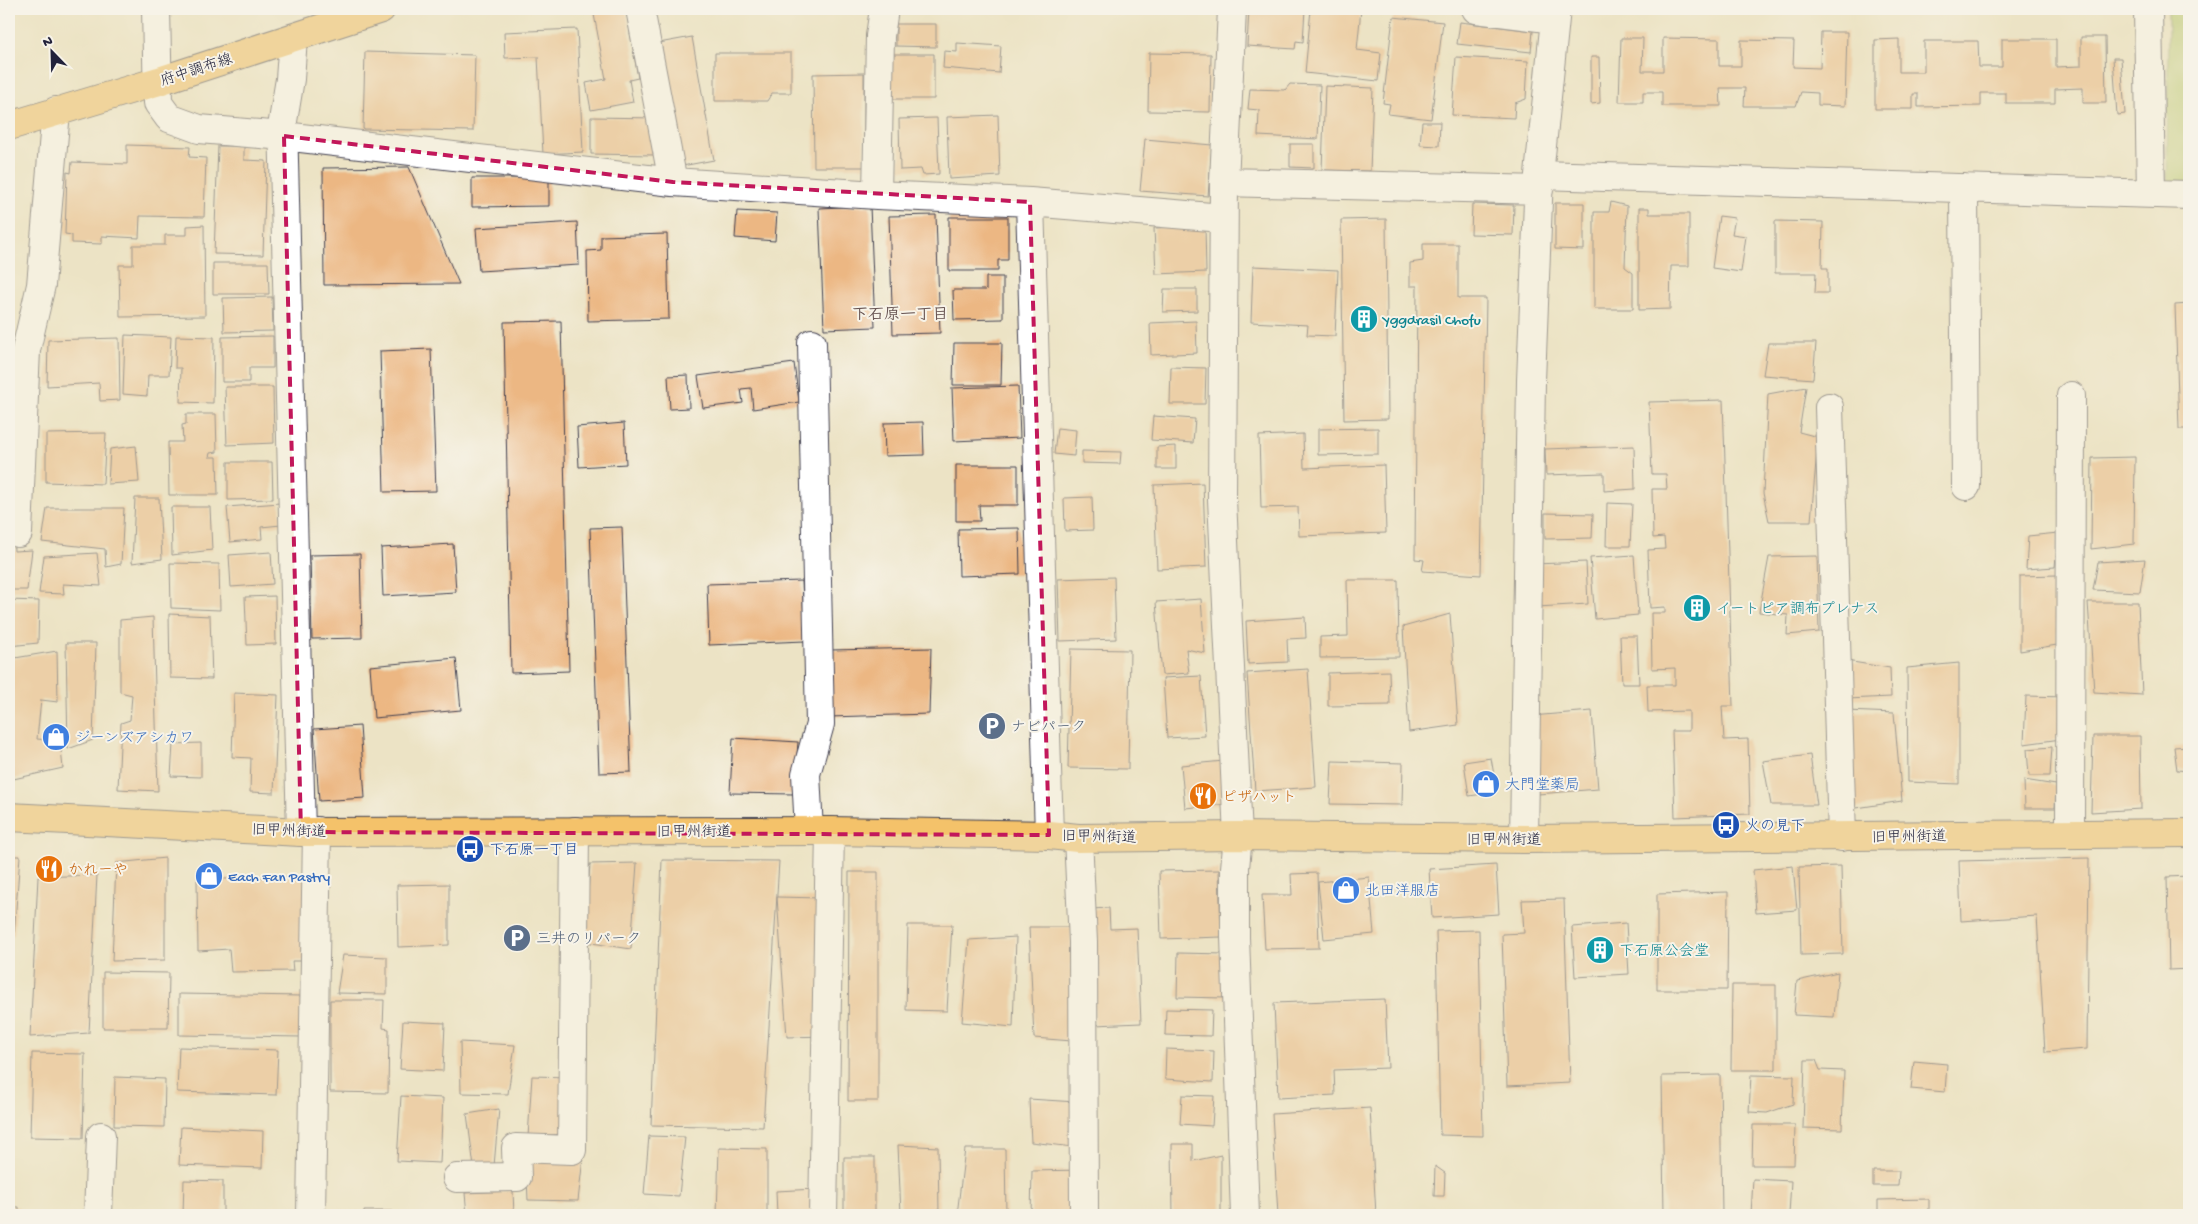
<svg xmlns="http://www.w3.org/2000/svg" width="2198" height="1224" font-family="'Gochi Hand','Klee One',sans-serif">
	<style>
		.green { fill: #b1c76c; stroke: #6a7454 }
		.building { fill: #ecb783 }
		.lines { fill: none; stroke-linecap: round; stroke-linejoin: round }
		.minor-casing { stroke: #403f50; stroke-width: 30 }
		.major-casing { stroke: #403f50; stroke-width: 30 }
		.minor { stroke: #fff; stroke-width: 28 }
		.major { stroke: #f4c26a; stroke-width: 28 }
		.marked { fill: none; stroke: #c2185b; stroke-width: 4; stroke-dasharray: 10 6; stroke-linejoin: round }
		.labels { text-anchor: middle; stroke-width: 4; stroke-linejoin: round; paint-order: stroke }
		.street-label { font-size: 15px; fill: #22223b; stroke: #f7f3e8 }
		.culture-label { font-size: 15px; fill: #0d838f; stroke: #f7f3e8; text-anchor: start }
		.service-label { font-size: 15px; fill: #4e5e75; stroke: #f7f3e8; text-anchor: start }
		.shop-label { font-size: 15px; fill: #366cbe; stroke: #f7f3e8; text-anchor: start }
		.food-label { font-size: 15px; fill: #c56008; stroke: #f7f3e8; text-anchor: start }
		.transit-label { font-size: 15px; fill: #164399; stroke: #f7f3e8; text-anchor: start }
		.neighbourhood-label { font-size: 16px; font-weight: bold; fill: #695654; stroke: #f7f3e8 }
	</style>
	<rect width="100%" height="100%" fill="#f7f3e8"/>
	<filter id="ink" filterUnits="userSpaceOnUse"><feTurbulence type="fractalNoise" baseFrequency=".02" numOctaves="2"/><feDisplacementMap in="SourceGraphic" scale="10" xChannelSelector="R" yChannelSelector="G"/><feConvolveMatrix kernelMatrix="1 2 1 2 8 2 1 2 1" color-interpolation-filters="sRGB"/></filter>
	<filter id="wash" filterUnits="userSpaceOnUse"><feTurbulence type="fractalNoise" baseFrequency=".0096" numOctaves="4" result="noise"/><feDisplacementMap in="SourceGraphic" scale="20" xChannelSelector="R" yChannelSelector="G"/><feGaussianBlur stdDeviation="1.12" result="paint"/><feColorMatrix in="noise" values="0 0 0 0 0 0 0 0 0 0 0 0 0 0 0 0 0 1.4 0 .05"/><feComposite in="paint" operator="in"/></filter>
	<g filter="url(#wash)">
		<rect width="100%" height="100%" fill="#ece3c5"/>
		<!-- green -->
		<path class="green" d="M2168,9H2189V202H2167Z"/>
		<g id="blocks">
			<!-- building -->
			<path class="building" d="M593,9H626L638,78L629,80L633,102L591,110L586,83L606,79Z
				M671,9H713V10L671,12Z
				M803,9H856V10L803,13Z
				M1249,9H1305L1303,42L1296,41L1295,49L1247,46Z
				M1311,9H1361L1357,50L1381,53L1378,81L1305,73Z
				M1393,17L1443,22L1431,119L1388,114L1390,104L1383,103Z
				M1460,22L1533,31L1531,52L1457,44Z
				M896,24H936V47L896,46Z
				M577,29L583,152L543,154L538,57L505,58L504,32Z
				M1821,32H1847L1845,106L1818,105V93L1801,92L1796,106H1744L1745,88H1720L1721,106H1662V92H1643V102H1619L1621,38H1643L1642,71H1663V38L1719,39V66H1741V40L1794,41L1793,67L1820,68Z
				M692,37L714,160L682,166L659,43Z
				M2081,37H2105L2106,103H2083V88L2055,89V103H2006V93H1981V106L1918,107V94H1913V109H1875V40L1899,39V72H1924V41H1978L1979,67H2002V39H2056V67L2081,66Z
				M957,43L1001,46L999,73L943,68L944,51L957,52Z
				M365,52L475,55L473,131L363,129Z
				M715,53H791V93H772L767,101H715Z
				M1149,53L1211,54L1210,112L1148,111Z
				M890,54H934V99H889Z
				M1456,57L1528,61L1526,99L1515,103L1514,118L1452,115Z
				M1591,57H1599L1600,103L1591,104Z
				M2113,58H2121L2125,114L2117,115Z
				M864,73V167H814L813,74Z
				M1290,84L1320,85L1318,139L1258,136L1259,110L1248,109L1250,89L1285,90Z
				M1325,86L1373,88L1370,171L1322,170Z
				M998,115L1000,176L949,179L947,117Z
				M591,117L656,118L655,155L591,154Z
				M937,118L939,174L923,175L921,169L900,170L899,119Z
				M1422,122H1440L1439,146L1420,145Z
				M1145,139L1212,145L1208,196L1140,191Z
				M1290,144H1314V168L1290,167Z
				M127,145L190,147L189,157L206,158L204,217L140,216L139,238L102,236V244L72,243V235L65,234L67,172L71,173L72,162L127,164Z
				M218,146H244V160L266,161L263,255L214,254Z
				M409,167L459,284L324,285L323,168Z
				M472,178H549V206L472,207Z
				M1611,202L1627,206L1625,267L1633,273V309H1594V212H1609Z
				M1555,203H1584V250L1555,249Z
				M1472,204L1514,205L1513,235L1471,234Z
				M870,206L875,327L824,329L819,208Z
				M1639,208H1649V214H1689V266H1671L1670,309L1639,310Z
				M737,211L777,213L775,241L735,238Z
				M936,215L940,333L893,334L889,216Z
				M1719,216L1735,218L1732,234L1746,236L1741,272L1712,268Z
				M949,217H1008V260H998V271H949Z
				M1386,219L1388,419L1344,420L1341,220Z
				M1775,221L1823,222L1822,268H1828V293H1815L1816,273H1775Z
				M577,222L579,265L479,271L476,228Z
				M204,225L205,316L120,317L119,265H133V245H165V235H187V226Z
				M1205,226L1206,272L1156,274L1154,228Z
				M667,234L669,319L588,321L587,251L601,250V236Z
				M1423,244H1458V298H1486L1481,575L1422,571L1424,560L1415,559L1417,286H1410V263L1423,261Z
				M213,263H268L269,294H213Z
				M1253,266L1338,270L1335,336L1307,335L1308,325L1251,322Z
				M986,277H1003V319L954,320L953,290H986Z
				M1164,289H1197V311L1163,312Z
				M272,297L273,331L224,332L223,298Z
				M2189,304V429H2179L2175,305Z
				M561,321L569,671L511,673L504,322Z
				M1196,321L1197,353L1151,355L1150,323Z
				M125,335L171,337L169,375H148L147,396L123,394Z
				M176,336L214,337L213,403L180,402L181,368H175Z
				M273,336V368H249V382H222V337Z
				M119,338L120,400L100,401L99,383L47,386L48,340Z
				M954,343H1002L1001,385H953Z
				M1768,343H1816L1813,379L1763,375Z
				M431,349L436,491L384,492L380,351Z
				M794,363L799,402L753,409L751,388L741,389L743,403L703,408L698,376Z
				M1171,367L1206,368L1205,404H1170Z
				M688,375L689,408L670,409L668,376Z
				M1018,386L1020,438L954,441L952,388Z
				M225,387H273L274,443L227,445Z
				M1806,387L1799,432L1818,437L1811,521H1769L1763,493L1768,394Z
				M1723,400L1733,706H1722L1724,740L1748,739L1750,814L1675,817L1672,731H1689V711L1648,712L1647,685H1675V668L1652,669L1651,613H1665V607L1650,608L1648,550L1665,549L1664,537L1653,538L1652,489H1667L1666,474H1652L1649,402Z
				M186,414H216L217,452L210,453L209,457H217L218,495H169L168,442H183L182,425L186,424Z
				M1153,416L1195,419L1193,443L1151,440Z
				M923,422L924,455L885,456L884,423Z
				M624,423L626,464L579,467L577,427Z
				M1057,428L1076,430L1074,456L1054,454Z
				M1378,428V454L1318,455V429Z
				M106,433L103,484L46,482V434Z
				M1303,434L1304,468L1384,465L1386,533L1299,536L1298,507L1261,508L1259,436Z
				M136,446L139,482L108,484L110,449Z
				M1176,446V469H1157V447Z
				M1634,446L1635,489L1604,491V473L1546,475L1545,449Z
				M1082,451L1121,452L1120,464L1082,463Z
				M2135,457L2134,544L2091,549L2092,458Z
				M228,462H272L273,499L228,500Z
				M956,465H1018V505H979L980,521H956Z
				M1203,483L1206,567L1157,569L1154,485Z
				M1092,497L1093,530L1065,531L1064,498Z
				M135,498H159L162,559L132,563Z
				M280,503L281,525L261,527L262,539L230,542L227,507Z
				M1607,503L1632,504L1630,546H1606Z
				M171,507H210L212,550L172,555Z
				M47,508H124L121,564L106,567L105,549L42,542Z
				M1545,513L1593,514L1592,538L1545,539Z
				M622,527L631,772L599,773L590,528Z
				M13,528L14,551L32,550L27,590H9V529Z
				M1019,528L1020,574L959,576L958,529Z
				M2058,533L2055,567L2026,569L2028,536Z
				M453,544L456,592L383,596L381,548Z
				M271,552L273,584L231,587L229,555Z
				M97,553L101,586L63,584L64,594L39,593L44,556Z
				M360,554L362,638L312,639L310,555Z
				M1634,555L1638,615L1595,619L1590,558Z
				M1817,556L1819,632L1787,635L1788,615L1759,612L1769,557Z
				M2145,559L2140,592L2093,590L2098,562Z
				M1586,562L1588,604L1537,607L1534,564Z
				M170,563L219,564L220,610L171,608Z
				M2057,575V645L2020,651V576Z
				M1114,577L1116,639L1060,641L1058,579Z
				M1347,580H1398L1399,657L1320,658V637L1348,636Z
				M802,581L805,641L709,645L707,584Z
				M275,596L276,644L247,645L245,597Z
				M1201,599L1205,653L1186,649L1189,673L1162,675L1156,602Z
				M9,600L39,601L38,643L9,646Z
				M2088,602H2138L2142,695L2094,692Z
				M169,614L210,616L212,679L170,678Z
				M1450,614L1458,725L1409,732L1403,627Z
				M153,617L158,791L118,789L121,723L130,720L132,695L120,692V620Z
				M1305,617L1306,638L1287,639L1288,662L1248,664L1246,621Z
				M1620,636H1637L1639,684H1622Z
				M66,643H96L93,740L68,749Z
				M931,648L929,714L829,717V650Z
				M1071,649L1130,650L1128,769L1068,768Z
				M57,651L58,702L41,700L37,739L60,741L63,768L9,780V659Z
				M456,658L461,710L374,718L370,666Z
				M1846,661L1890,668L1891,697L1847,699Z
				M1959,663V784L1908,782L1907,668Z
				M1308,669L1316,787L1255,791L1247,673Z
				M1389,671L1390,705L1328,706V673Z
				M1201,676L1205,736L1167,738L1163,678Z
				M234,693L278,695L274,793L250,792L251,758L232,757Z
				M2026,696L2065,697L2061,739L2024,744Z
				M1592,711L1598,789L1538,794L1531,716Z
				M1846,711L1894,713L1902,801L1850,809Z
				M360,726L365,798L319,801L314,729Z
				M2093,736H2140L2141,809L2091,812Z
				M733,738L798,742L794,794L730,793Z
				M201,743V777L171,776L173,744Z
				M2189,746V771L2177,770L2174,747Z
				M2052,747L2050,776H2029L2027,749Z
				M1810,755L1817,805H1771L1763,761Z
				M1491,758L1497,792L1469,796L1464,762Z
				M1224,761L1228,804L1185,808L1181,765Z
				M1332,761L1403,763L1402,805L1330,804Z
				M2024,780L2056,785L2055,808H2025Z
				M9,856H20L14,935H9Z
				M165,858V960L112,961L116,863Z
				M2089,858L2087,1049L2045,1052L2037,916L1961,921L1959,861Z
				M662,860L779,861L763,1127L651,1125Z
				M637,863L631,949L585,942L590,864Z
				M1496,865L1499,914L1432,918L1429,869Z
				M1793,866L1797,910L1756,913L1753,870Z
				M1841,866L1843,954L1801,955L1799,867Z
				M1219,870L1221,937L1161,939L1159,871Z
				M849,872H878V1101H848Z
				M1317,873L1319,948L1265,949L1262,895H1292L1291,874Z
				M97,875L89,1033L30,1037L38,877Z
				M306,876L310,961H292L293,971L231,972L229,949L198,951L197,880Z
				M2189,876V969L2169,970L2167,877Z
				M1369,877L1374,934L1324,939L1318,882Z
				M449,884V945L398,947L397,885Z
				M1728,892L1727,990H1657V894Z
				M777,897L821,898L826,1036L787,1037Z
				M1564,899L1570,1083L1507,1086L1502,934L1524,933L1522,900Z
				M1109,908L1110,929L1137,928L1141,1023L1095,1025L1091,909Z
				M1626,923L1629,974L1575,977L1572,927Z
				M908,925H952L947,1011L906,1010Z
				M1029,927H1071L1072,1041L1034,1038Z
				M1479,930L1483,1136L1440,1135L1436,931Z
				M1016,937L1013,1027L962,1022L969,940Z
				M1178,953L1226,954V998L1177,997Z
				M343,955L387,957V994L337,993Z
				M103,972L169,973L168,1028H103Z
				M1838,972L1834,1017L1794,1015L1797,981Z
				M1732,985H1776V1070H1731Z
				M179,994L302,996V1037L179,1035Z
				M1385,999L1388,1068L1334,1070L1335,1095L1278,1098L1274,1003Z
				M330,1000H384L383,1028L389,1029L388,1093L330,1092Z
				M1166,1009L1212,1010L1211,1036L1165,1035Z
				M403,1021L445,1023L443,1071L400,1069Z
				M460,1042L515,1045L508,1094L461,1093Z
				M179,1047L278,1050L276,1095L177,1092Z
				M1166,1049L1214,1051L1213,1082L1165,1079Z
				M32,1053L85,1054L83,1138L30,1137Z
				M1805,1060H1816L1820,1070L1844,1071L1842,1129L1803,1128Z
				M1914,1061L1947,1064L1945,1092L1911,1089Z
				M1720,1075L1722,1215H1664L1662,1076Z
				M1751,1075L1794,1076L1793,1104L1767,1113L1749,1112Z
				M532,1076L567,1077L564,1134L528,1137Z
				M115,1077L165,1079L164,1127L114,1126Z
				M1182,1095L1214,1096L1212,1126L1180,1124Z
				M401,1096L443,1098L440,1163L397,1161Z
				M1029,1099L1076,1102L1073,1147L1031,1142Z
				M1370,1108L1376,1215H1278L1272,1114Z
				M499,1109L494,1166L474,1167L467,1114Z
				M1753,1125H1795L1794,1165H1752Z
				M181,1127L263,1131L262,1168L179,1165Z
				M649,1136L685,1137L679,1196L644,1194Z
				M1172,1144H1193V1161L1221,1155V1215H1173Z
				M898,1145L938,1147L939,1215H901Z
				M719,1148L767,1149V1215H717Z
				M965,1149H1005L1006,1215H957Z
				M526,1156L583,1158L578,1201L528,1200Z
				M844,1157H875V1215H844Z
				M1435,1166L1445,1173L1444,1196H1434Z
				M1081,1170L1079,1215H1031L1032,1171Z
				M1873,1171H1899L1898,1186H1873Z
				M1753,1179L1791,1181L1789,1215H1751Z
				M184,1180L223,1181V1215H183Z
				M816,1189V1215H777L776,1191Z
				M513,1191L514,1215H467L465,1193Z
				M1929,1199V1215H1878V1200Z
				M9,1207H19V1215H9Z
				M364,1211H393V1215H364Z"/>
		</g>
	</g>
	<g filter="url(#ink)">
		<use href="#blocks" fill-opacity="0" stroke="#403f50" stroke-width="1"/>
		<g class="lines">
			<defs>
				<path id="minor" d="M156,9L158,103L169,118L199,129L284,136L673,182L877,195L1030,202L1223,218
					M640,9L673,182
					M1232,9L1224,182L1222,499L1238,836L1235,868V937L1245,1215
					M1476,9L1554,19
					M2148,9L2151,194
					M293,38L290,79L283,121L301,832
					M1539,175L2189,195
					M1224,182L1539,190
					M1964,188L1966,486
					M877,195L880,36L884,9
					M1030,202L1049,835
					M1829,407L1842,837
					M18,533L26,350L41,285L56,111
					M809,831L806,774L820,724L812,343
					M2070,834L2071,396
					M1078,838L1083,942L1084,1215
					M1524,839L1531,381L1539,175L1556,9
					M457,1178L517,1177L516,1148L572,1150L575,831
					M98,1215L101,1136
					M311,1215L317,831
					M823,1215L830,831"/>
				<path id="major" d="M9,126L159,81L381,9
					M9,817L301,832L830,831L1049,835L1078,838L1238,836L1524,839L2189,833"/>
			</defs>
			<!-- minor casing -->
			<use href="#minor" class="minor-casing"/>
			<!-- major casing -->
			<use href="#major" class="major-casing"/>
			<!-- minor -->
			<use href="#minor" class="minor"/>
			<!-- major -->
			<use href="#major" class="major"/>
		</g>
	</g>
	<!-- marked area -->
	<path d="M0 0H2198V1224H0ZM284,136L673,182L1030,202L1049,835L301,832Z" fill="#ece3c5" fill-opacity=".55" fill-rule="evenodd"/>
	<path class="marked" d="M284,136L673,182L1030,202L1049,835L301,832Z"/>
	<!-- icons -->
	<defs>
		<symbol id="building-disc" viewBox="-11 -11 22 22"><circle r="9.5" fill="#0f9aa8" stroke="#f7f3e8"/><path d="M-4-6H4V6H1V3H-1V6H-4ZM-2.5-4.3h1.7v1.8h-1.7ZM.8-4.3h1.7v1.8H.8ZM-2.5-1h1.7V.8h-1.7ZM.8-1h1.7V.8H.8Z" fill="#fff"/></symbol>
		<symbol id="parking-disc" viewBox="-11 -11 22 22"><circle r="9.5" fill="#5c6f8a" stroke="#f7f3e8"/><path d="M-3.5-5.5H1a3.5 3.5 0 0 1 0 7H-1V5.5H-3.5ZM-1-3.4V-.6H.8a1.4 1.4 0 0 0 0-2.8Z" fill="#fff"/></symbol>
		<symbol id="shop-disc" viewBox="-11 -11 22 22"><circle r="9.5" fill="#3f7fe0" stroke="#f7f3e8"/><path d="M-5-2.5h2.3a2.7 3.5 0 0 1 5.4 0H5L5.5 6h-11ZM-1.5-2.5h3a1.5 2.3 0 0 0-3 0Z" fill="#fff"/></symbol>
		<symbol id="restaurant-disc" viewBox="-11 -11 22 22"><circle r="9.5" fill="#e8710a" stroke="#f7f3e8"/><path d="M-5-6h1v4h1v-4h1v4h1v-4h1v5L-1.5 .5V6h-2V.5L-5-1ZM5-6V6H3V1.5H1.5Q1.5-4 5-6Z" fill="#fff"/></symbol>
		<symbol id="bus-disc" viewBox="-11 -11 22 22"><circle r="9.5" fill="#1a4fb4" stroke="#f7f3e8"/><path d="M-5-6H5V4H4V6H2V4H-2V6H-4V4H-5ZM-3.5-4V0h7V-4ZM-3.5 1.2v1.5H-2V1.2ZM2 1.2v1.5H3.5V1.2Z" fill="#fff"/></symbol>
	</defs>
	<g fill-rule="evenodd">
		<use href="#building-disc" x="1348" y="303" width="32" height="32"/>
		<use href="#building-disc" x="1681" y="592" width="32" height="32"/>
		<use href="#parking-disc" x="976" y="710" width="32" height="32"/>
		<use href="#shop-disc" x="40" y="721" width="32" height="32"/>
		<use href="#shop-disc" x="1470" y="768" width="32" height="32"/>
		<use href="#restaurant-disc" x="1187" y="780" width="32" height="32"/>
		<use href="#bus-disc" x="1710" y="809" width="32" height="32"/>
		<use href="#bus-disc" x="454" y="833" width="32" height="32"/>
		<use href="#restaurant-disc" x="33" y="853" width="32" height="32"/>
		<use href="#shop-disc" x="193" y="860" width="32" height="32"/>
		<use href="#shop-disc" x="1330" y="874" width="32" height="32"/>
		<use href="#parking-disc" x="501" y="922" width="32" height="32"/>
		<use href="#building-disc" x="1584" y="934" width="32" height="32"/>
	</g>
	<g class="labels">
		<!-- street labels -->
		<g class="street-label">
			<text transform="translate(196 69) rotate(-18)" y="5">府中調布線</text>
			<text transform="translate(289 830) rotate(2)" y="5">旧甲州街道</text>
			<text x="694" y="836">旧甲州街道</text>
			<text transform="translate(1099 836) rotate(1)" y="5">旧甲州街道</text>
			<text transform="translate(1909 836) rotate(-1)" y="5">旧甲州街道</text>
			<text x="1504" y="844">旧甲州街道</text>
		</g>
		<!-- culture labels -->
		<g class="culture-label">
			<text x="1383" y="324">Yggdrasil Chofu</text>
			<text x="1716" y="613">イートピア調布プレナス</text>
			<text x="1619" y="955">下石原公会堂</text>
		</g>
		<!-- service labels -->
		<g class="service-label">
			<text x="1011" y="731">ナビパーク</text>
			<text x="536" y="943">三井のリパーク</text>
		</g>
		<!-- shop labels -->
		<g class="shop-label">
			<text x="75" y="742">ジーンズアシカワ</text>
			<text x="1505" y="789">大門堂薬局</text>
			<text x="228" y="881">Each Fan Pastry</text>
			<text x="1365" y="895">北田洋服店</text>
		</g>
		<!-- food labels -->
		<g class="food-label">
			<text x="1222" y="801">ピザハット</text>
			<text x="68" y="874">かれーや</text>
		</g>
		<!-- transit labels -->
		<g class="transit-label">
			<text x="1745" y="830">火の見下</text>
			<text x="489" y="854">下石原一丁目</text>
		</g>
		<!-- neighbourhood labels -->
		<g class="neighbourhood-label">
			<text x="900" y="319">下石原一丁目</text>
		</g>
	</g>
	<!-- margin -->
	<rect width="2198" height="1224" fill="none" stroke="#f7f3e8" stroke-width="30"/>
	<!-- north arrow -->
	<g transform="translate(52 52) rotate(337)" stroke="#f7f3e8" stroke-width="4" paint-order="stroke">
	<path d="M0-4L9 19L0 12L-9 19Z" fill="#22223b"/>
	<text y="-8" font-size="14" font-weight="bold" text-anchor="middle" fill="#22223b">N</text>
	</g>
</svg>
